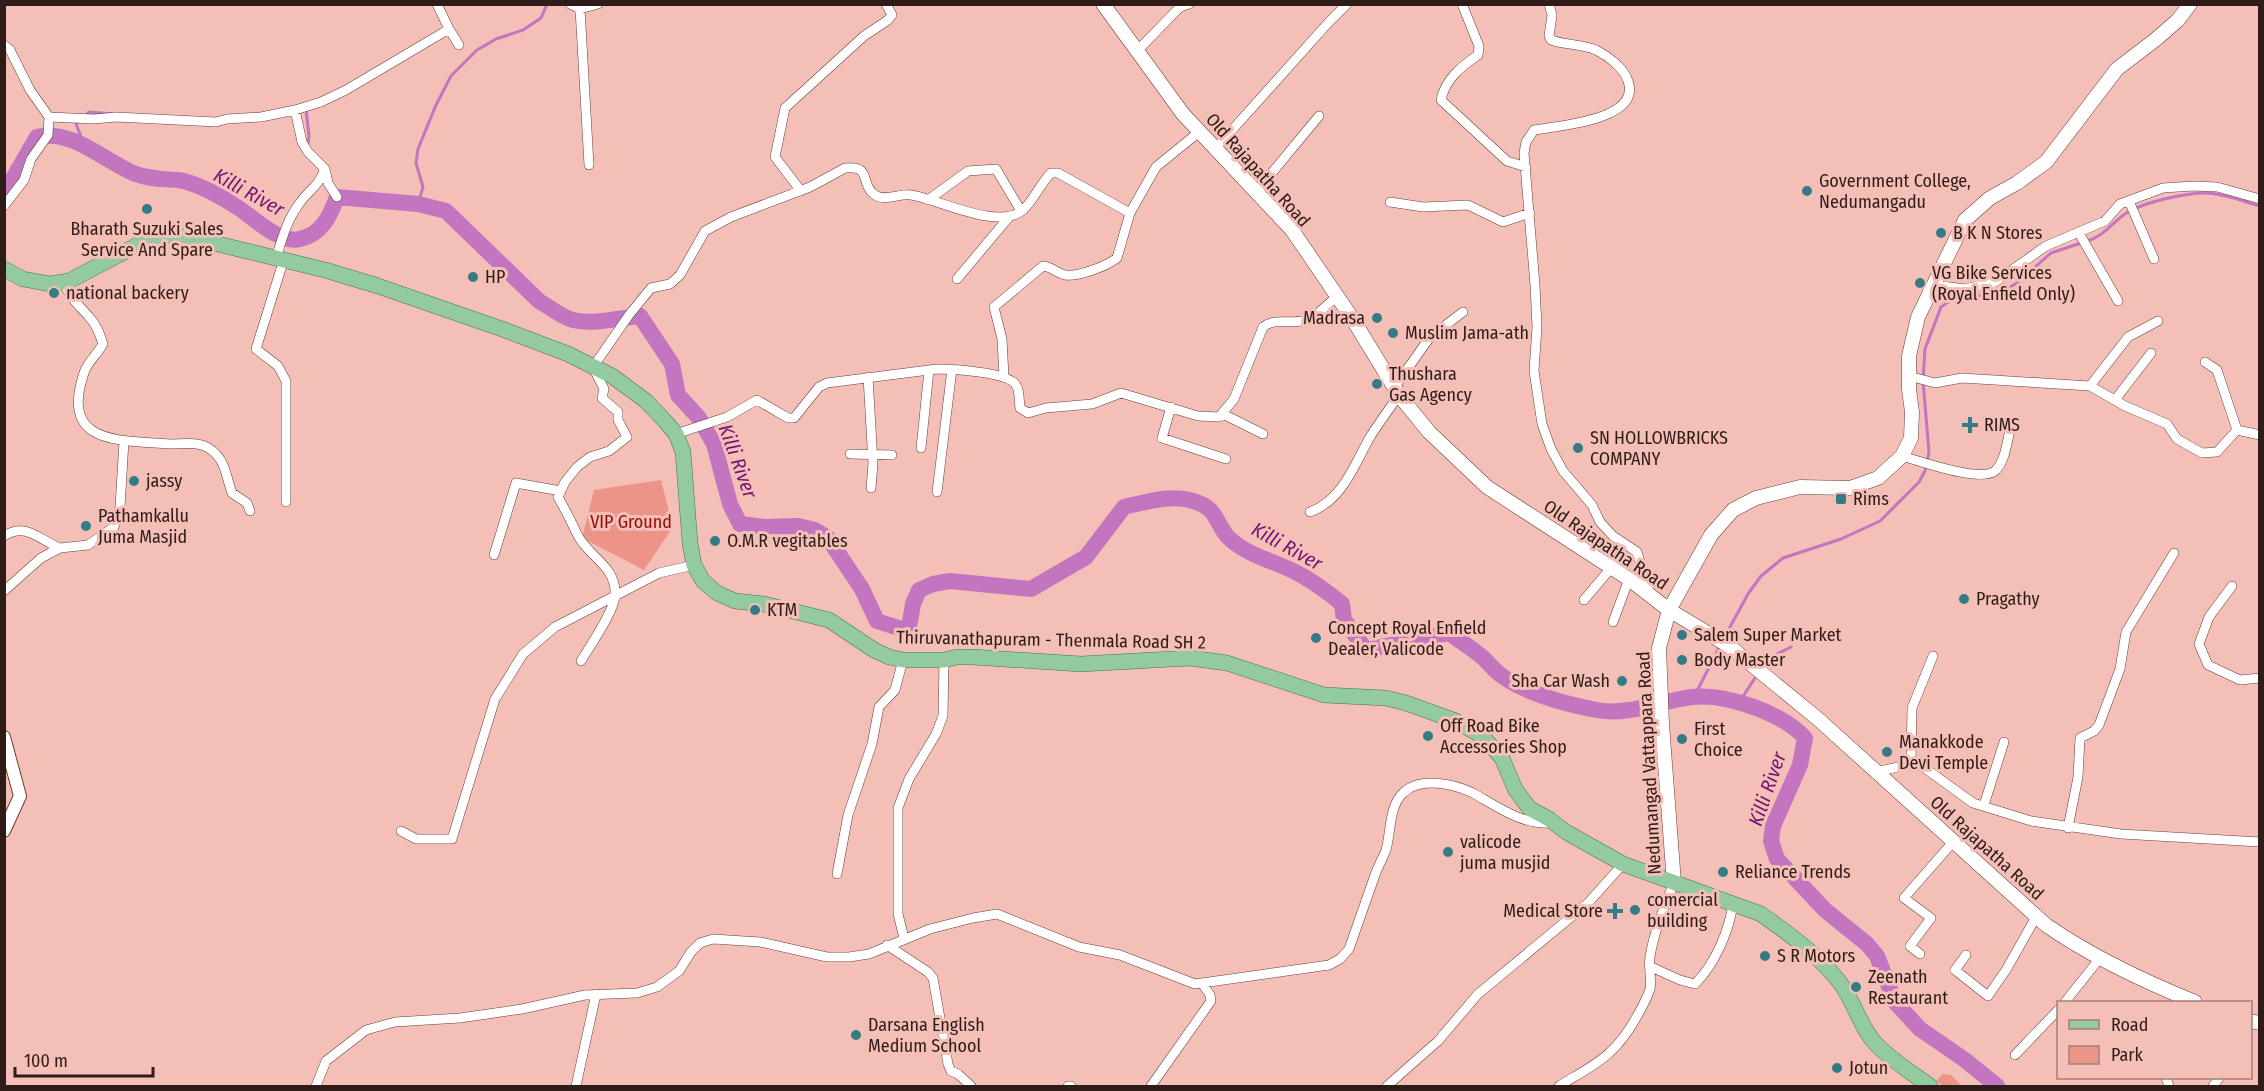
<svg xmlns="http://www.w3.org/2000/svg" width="2264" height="1091" font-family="'Fira Sans Condensed',sans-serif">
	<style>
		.green { fill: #ed9488 }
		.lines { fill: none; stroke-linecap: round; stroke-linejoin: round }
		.stream { stroke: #c375c0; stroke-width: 3 }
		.river { stroke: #c375c0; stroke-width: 16 }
		.minor-casing { stroke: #693d37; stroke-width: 10 }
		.tertiary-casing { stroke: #693d37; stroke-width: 14 }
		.secondary-casing { stroke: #693d37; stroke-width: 15 }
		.primary-casing { stroke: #427647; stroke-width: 16 }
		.minor { stroke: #fff; stroke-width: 9 }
		.tertiary { stroke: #fff; stroke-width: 12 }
		.secondary { stroke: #fff; stroke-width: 14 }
		.primary { stroke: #94caa0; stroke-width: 15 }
		.poi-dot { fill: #347b85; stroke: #f4bfb7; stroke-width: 2 }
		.labels { text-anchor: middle; stroke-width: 6; stroke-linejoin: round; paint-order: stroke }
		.street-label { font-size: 18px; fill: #2f1c19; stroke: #f4bfb7 }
		.poi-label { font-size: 18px; fill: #2f1c19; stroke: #f4bfb7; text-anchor: start }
		.park-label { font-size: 18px; fill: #940b0a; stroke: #f4bfb7 }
		.water-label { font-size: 20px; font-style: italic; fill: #731373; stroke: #f4bfb7 }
	</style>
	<rect width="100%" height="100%" fill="#f4bfb7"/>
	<!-- green -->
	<path class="green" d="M661,480L673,527L644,570L582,538L594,490Z
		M1943,1074L1951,1075L1962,1086H1943L1936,1081Z"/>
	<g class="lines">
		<!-- stream -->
		<path class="stream" d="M306,109L309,136L308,143
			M85,116L89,112L113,114
			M80,120L76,124L85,147
			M418,204L423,187L416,163L418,149L436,105L451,76L477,50L496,39L523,30L541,18L547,4
			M2087,241C2105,236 2113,221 2128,212C2145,202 2185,193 2205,193C2223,193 2242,201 2260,206
			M1724,638L1748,594L1761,576L1783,558L1841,539L1880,521L1919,482L1925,471L1929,452L1923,381L1925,349L1941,307L1954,298L1982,295L1993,296L2005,290L2017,283L2051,253L2081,243
			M1763,664L1771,657L1791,647
			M1694,697L1720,646
			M1740,701L1755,678"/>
		<!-- river -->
		<path class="river" d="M4,189L11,182L37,137C72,129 103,160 133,173C148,179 163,179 178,180C198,183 224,198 240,209C255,219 280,244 300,239C322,234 330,216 337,197L418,204L446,211L539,301C549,307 562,317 573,320C594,325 619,318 640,316L672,364L678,395L699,418L714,444L730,504L740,524L765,527L798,526L815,530L828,538L862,589L877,621L905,630L909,627L913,604L919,590L933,584L950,581L1031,589L1086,557L1124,507C1147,502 1170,494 1193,501C1219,508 1215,525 1230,539C1250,557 1278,562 1301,575C1312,581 1333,596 1342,604L1344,620L1366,650L1449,633C1460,641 1472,648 1482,657C1489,663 1495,671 1502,676C1528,694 1565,704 1597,710C1629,716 1660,701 1692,697C1725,693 1783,713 1805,738L1800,765L1773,826L1771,841L1777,859L1825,910L1867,944L1877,956L1895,1002L1920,1029L1965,1060L1997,1086"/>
		<defs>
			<path id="minor" d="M570,4L580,9L598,4
				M1462,4L1479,46L1478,55C1462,66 1445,79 1441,100L1507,161L1526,167
				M1549,4L1552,15L1549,36L1551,40C1565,45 1582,44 1596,50C1608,56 1624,68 1628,81C1642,120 1558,126 1534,130L1526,142L1524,153L1535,285L1537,327L1534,371L1542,424L1551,449L1563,471L1592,505L1600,522L1613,536L1637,552L1650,595
				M580,9L589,165
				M449,29L459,45
				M4,45L10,50L30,90L49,117
				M1138,50L1180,7L1189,4
				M295,110L321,102L346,90L449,29L437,4
				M1215,149L1328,23L1347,4
				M801,191L775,157L785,108L864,36L888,20L892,15L886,4
				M1256,192L1319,116
				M928,200L968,171L996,169L1021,211
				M2129,201L2154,259
				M1390,202L1423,207L1468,205L1503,222L1530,213
				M4,206L24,180L31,159L48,135L49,117L94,119L116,117L216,122L227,119L261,117L295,110L302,142L308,152L325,169L328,183L337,197
				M2079,233L2118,301
				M276,258C282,239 287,220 299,204C309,189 317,189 325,169
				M284,259L256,349L278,366L286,381V502
				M957,279L1009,217
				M64,282C71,300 78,304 90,318C97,325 100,335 103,344C98,353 89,361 85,370C58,445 117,440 170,444C183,444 198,441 210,449C226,460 226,477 232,493L247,503L250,511
				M1934,285L1965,289L1995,282L2046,246L2105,221L2120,204L2163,188L2194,186L2217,187L2260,199
				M2205,362L2217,370L2237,430
				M1909,376L1935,383L1962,378L2090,386L2125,406L2167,424L2177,439L2202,453L2217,452L2237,430L2260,435
				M868,377L873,463L871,488
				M1004,377L1002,339L994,307L1043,266C1052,267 1057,273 1065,275C1078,277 1107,266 1117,258L1130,213L1156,167L1199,132
				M2090,386L2128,337L2158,321
				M1394,388L1430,337L1463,312
				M2115,400L2151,353
				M1171,407L1162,438L1226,459
				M1223,414L1263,434
				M676,434L727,417L757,400L788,418H794L819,387L827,383L937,369C952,369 1008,372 1016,385C1020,391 1019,401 1020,408L1028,413L1046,408L1092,404L1121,393L1198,416L1219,417L1234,399L1263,327C1275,317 1291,325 1305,320C1316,317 1327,305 1336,297
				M921,448L929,370
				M850,454L892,455
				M1902,456C1920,461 1983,484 1996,470C2005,461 2007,442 2010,430
				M937,492L952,369
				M1310,512C1343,500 1354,465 1370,437C1379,423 1389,409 1399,395
				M4,536C27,522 39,540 60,548
				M494,555L516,483L561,491
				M2232,586L2209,617L2199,644L2208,665L2240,680L2260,678
				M4,591L41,558L60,548L88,545L114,527L120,507L124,441
				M1584,600L1611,568
				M1613,622L1629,579
				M581,661C590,646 615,610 615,595C617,566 587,556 577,534C571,521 565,509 558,497L565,482L577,467L590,457L609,451L627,437L618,420V412L602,398L604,389L593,367L629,315L651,288L670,284L680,275L705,231L731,217L810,187L845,168C873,165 859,184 875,195C885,202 900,193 911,195C939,199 998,231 1023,210C1034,200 1040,184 1051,173H1058L1130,213
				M1911,764L1912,708L1933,656
				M1876,772L1911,764L1922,766L1973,803L2031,821L2121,834L2260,842
				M1984,805L2004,742
				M2068,828L2078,777L2080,738L2094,731L2099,725L2120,669L2126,632L2174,553
				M401,831L416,839H452L495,699L523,654L555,627L659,573L694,565
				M837,874L848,815L872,744L879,707L895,690L903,660
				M904,938L898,914V808L909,779L936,734L943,716L944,660
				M887,945L928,972L933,978L948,1064L951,1071L958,1074L971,1086
				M1920,954L1910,946L1931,918L1904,898L1953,842
				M1966,955L1955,970L1988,996L2006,970L2036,917
				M1649,966L1680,980L1695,984C1715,964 1729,931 1733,904
				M2065,1002L2100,958
				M2015,1055L2058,1010
				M2166,1078L2169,1086
				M316,1086L326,1061L366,1030L395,1022L460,1018L522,1009L585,995L637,993L657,987L679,971L691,952L700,943L713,939L760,942L827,957H849L869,954L930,929L973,918L997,914L1079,947L1120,955L1195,984L1329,965L1340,959L1349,949C1358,924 1366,900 1375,875C1378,866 1383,858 1386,850C1391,832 1389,806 1403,793C1420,776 1454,784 1473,793C1498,807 1524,826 1553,823
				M576,1086L596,994
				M1068,1086H1071
				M1151,1086L1211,1001L1210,995L1202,983
				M1387,1086L1438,1041L1478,994L1588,903L1623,864
				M1559,1086C1595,1064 1614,1057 1636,1018C1641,1009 1647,999 1650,989C1652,979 1648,967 1650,957C1654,931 1664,906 1674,883
				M2213,1086L2219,1078"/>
			<path id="tertiary" d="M4,737L20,796L4,831"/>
			<path id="secondary" d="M1103,4L1183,114L1292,230L1352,318L1399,395L1429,432L1487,487L1629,579L1669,610L1729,646L1818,719L2046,925C2092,957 2143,981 2195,1002
				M1674,883L1662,724L1659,648L1669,610L1711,535L1733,510L1756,498L1800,487L1850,488L1878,478L1902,456L1911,438L1912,412L1909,389V356L1918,317L1965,220L1990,198L2017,183L2046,162L2117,69L2155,40L2178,20L2190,4
				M2250,1021L2260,1023"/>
			<path id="primary" d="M4,269L23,279L50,284L69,281L145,241L167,235L185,236L325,270L378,286L502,329L568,354L612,376L646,401L665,421L676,434L683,452L690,543L694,565L703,581L717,593L735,601L764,604L829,620L874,650L889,657L903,660H944L957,657H973L1081,664L1190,658L1227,663L1324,695L1386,698L1406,703L1456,721L1482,736L1502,758L1515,789L1529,808L1549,819L1566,832L1623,864L1761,914C1789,934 1820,956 1841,984C1855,1003 1860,1027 1876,1044C1891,1060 1912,1073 1930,1086"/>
		</defs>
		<!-- minor casing -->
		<use href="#minor" class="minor-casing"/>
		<!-- tertiary casing -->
		<use href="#tertiary" class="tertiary-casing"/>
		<!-- secondary casing -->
		<use href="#secondary" class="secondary-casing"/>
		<!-- primary casing -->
		<use href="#primary" class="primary-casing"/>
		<!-- minor -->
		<use href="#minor" class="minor"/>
		<!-- tertiary -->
		<use href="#tertiary" class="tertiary"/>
		<!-- secondary -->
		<use href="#secondary" class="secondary"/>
		<!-- primary -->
		<use href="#primary" class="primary"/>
	</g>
	<!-- markers -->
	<g class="poi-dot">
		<circle cx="1807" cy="191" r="6"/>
		<circle cx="147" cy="209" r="6"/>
		<circle cx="1941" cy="233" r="6"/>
		<circle cx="473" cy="277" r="6"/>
		<circle cx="1920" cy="283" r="6"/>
		<circle cx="54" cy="293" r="6"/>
		<circle cx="1377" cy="318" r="6"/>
		<circle cx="1393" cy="333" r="6"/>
		<circle cx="1377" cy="384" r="6"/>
		<path d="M1967 416h6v6h6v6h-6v6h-6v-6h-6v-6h6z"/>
		<circle cx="1578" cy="448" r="6"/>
		<circle cx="134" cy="481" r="6"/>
		<rect x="1835" y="493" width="12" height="12" rx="3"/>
		<circle cx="86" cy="526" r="6"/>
		<circle cx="715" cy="541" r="6"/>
		<circle cx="1964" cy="599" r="6"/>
		<circle cx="755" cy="610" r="6"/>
		<circle cx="1682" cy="635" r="6"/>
		<circle cx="1316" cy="638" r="6"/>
		<circle cx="1682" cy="660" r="6"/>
		<circle cx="1622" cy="681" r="6"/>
		<circle cx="1428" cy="736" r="6"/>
		<circle cx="1682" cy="739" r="6"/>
		<circle cx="1887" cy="752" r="6"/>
		<circle cx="1448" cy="852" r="6"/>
		<circle cx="1723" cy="872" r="6"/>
		<circle cx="1635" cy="910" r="6"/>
		<path d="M1612 902h6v6h6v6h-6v6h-6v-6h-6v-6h6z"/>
		<circle cx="1765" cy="956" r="6"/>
		<circle cx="1856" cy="987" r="6"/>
		<circle cx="856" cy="1035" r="6"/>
		<circle cx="1837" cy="1068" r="6"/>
	</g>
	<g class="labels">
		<!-- street labels -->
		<g class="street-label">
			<text transform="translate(1258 170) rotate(48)" y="6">Old Rajapatha Road</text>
			<text transform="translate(1606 545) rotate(34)" y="6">Old Rajapatha Road</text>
			<text transform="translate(1051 640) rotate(1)" y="6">Thiruvanathapuram - Thenmala Road SH 2</text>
			<text transform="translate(1649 763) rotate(-93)" y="6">Nedumangad Vattappara Road</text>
			<text transform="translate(1987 848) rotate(42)" y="6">Old Rajapatha Road</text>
		</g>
		<!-- poi labels -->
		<g class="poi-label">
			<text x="1819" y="187">Government College,<tspan x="1819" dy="21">Nedumangadu</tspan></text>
			<text x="147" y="235" text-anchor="middle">Bharath Suzuki Sales<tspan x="147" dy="21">Service And Spare</tspan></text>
			<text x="1953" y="239">B K N Stores</text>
			<text x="1932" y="279">VG Bike Services<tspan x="1932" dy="21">(Royal Enfield Only)</tspan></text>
			<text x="485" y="283">HP</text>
			<text x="66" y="299">national backery</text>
			<text x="1365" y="324" text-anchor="end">Madrasa</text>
			<text x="1405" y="339">Muslim Jama-ath</text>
			<text x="1389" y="380">Thushara<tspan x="1389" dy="21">Gas Agency</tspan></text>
			<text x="1984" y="431">RIMS</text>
			<text x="1590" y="444">SN HOLLOWBRICKS<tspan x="1590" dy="21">COMPANY</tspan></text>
			<text x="146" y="487">jassy</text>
			<text x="1853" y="505">Rims</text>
			<text x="98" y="522">Pathamkallu<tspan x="98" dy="21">Juma Masjid</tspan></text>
			<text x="727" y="547">O.M.R vegitables</text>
			<text x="1976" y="605">Pragathy</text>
			<text x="767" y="616">KTM</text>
			<text x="1328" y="634">Concept Royal Enfield<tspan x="1328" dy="21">Dealer, Valicode</tspan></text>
			<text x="1694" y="641">Salem Super Market</text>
			<text x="1694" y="666">Body Master</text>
			<text x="1610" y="687" text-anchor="end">Sha Car Wash</text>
			<text x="1440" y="732">Off Road Bike<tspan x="1440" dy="21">Accessories Shop</tspan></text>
			<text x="1694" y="735">First<tspan x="1694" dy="21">Choice</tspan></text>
			<text x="1899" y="748">Manakkode<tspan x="1899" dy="21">Devi Temple</tspan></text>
			<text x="1460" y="848">valicode<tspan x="1460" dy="21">juma musjid</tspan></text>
			<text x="1735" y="878">Reliance Trends</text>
			<text x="1647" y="906">comercial<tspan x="1647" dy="21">building</tspan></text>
			<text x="1603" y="917" text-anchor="end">Medical Store</text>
			<text x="1777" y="962">S R Motors</text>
			<text x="1868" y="983">Zeenath<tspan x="1868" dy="21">Restaurant</tspan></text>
			<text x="868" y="1031">Darsana English<tspan x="868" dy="21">Medium School</tspan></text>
			<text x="1849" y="1074">Jotun</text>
		</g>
		<!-- park labels -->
		<g class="park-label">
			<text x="631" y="528">VIP Ground</text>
		</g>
		<!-- water labels -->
		<g class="water-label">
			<text transform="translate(249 192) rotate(29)" y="7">Killi River</text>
			<text transform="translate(738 461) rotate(70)" y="7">Killi River</text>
			<text transform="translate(1287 546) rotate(29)" y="7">Killi River</text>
			<text transform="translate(1767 789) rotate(-71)" y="7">Killi River</text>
		</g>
	</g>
	<!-- border -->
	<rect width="2264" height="1091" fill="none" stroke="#2f1c19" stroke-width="12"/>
	<!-- legend -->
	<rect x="2057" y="1001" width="195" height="78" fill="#f4bfb7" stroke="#a57e78" stroke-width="1.5"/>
	<rect x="2069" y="1020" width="30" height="9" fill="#94caa0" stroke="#a57e78" stroke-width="1.5"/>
	<text x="2111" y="1031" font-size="18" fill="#2f1c19">Road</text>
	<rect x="2069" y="1046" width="30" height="18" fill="#ed9488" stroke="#a57e78" stroke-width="1.5"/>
	<text x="2111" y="1061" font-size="18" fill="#2f1c19">Park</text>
	<!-- scale -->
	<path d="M15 1067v9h138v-9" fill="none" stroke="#2f1c19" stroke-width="3"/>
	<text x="24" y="1067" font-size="18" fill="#2f1c19" stroke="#f4bfb7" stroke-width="4.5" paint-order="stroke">100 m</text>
</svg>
